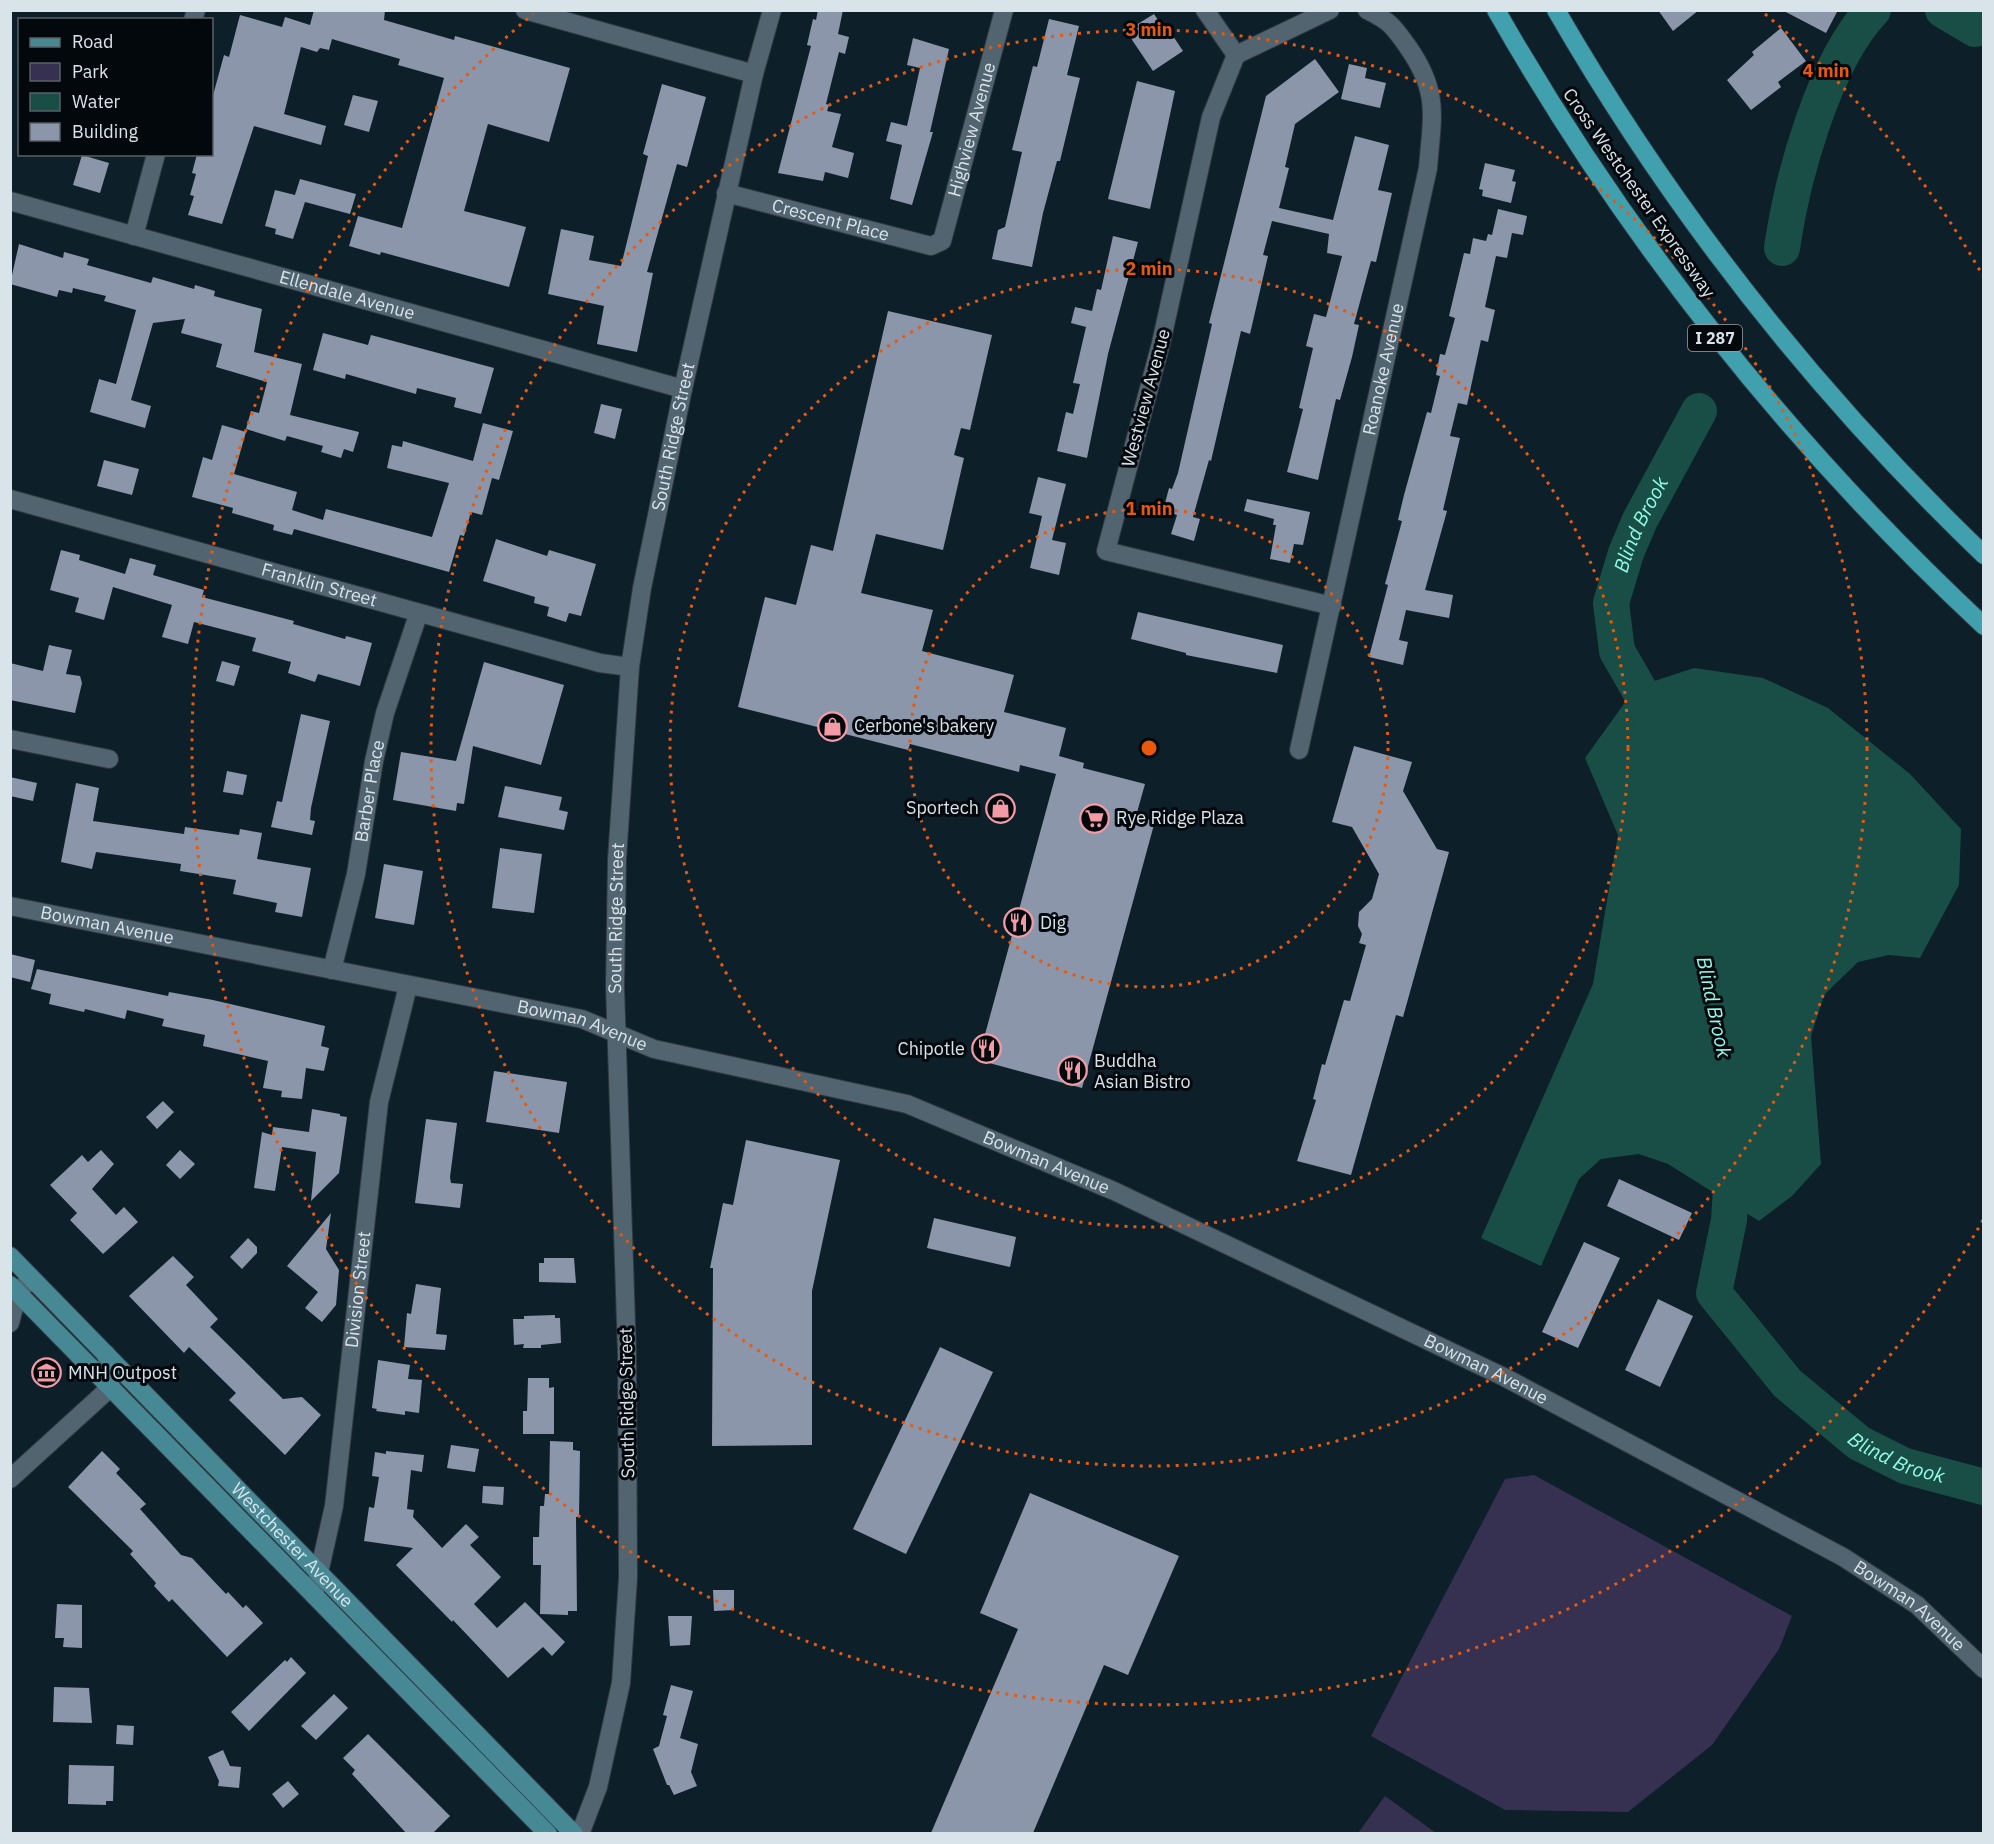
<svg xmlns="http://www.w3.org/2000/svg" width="1994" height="1844" font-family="'IBM Plex Sans',sans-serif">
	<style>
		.green { fill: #363151 }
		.water { fill: #184e45 }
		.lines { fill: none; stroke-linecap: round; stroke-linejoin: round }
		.river { stroke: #184e45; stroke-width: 36 }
		.building { fill: #8c96aa }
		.minor-casing { stroke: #303841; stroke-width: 20 }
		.major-casing { stroke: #303841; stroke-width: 20 }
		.highway-casing { stroke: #303841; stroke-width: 20 }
		.minor { stroke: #516470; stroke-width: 18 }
		.major { stroke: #478895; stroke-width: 18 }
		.highway { stroke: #40a0ae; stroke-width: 18 }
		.ring { fill: none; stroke: #e8590c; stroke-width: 3; stroke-dasharray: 3 6 }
		.labels { text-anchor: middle; stroke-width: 6; stroke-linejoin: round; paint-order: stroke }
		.shield { fill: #03080c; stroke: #98a1a7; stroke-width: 1.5 }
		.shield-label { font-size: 16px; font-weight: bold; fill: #d8e3ea }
		.street-label { font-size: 18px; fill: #d8e3ea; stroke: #03080c }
		.poi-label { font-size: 18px; fill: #d8e3ea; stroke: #03080c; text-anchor: start }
		.water-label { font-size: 20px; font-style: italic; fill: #92fbe7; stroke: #03080c }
		.centre { fill: #e8590c; stroke: #03080c; stroke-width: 3 }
		.ring-label { font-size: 18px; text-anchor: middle; font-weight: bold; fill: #e8590c; stroke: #03080c; stroke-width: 6; stroke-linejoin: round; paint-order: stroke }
	</style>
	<rect width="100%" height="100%" fill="#0d1f29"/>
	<!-- green -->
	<path class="green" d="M1534,1475L1792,1616L1779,1649L1712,1745L1628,1812L1505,1810L1371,1736L1505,1479Z
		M1385,1796L1436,1833H1358Z"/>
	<!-- water -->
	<path class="water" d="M1694,668L1763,678L1828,708L1910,774L1961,829L1959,885L1920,958L1889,955L1858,962L1824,995L1811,1036L1821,1164L1792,1196L1759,1221L1668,1164L1639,1154L1601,1159L1579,1179L1541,1266L1481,1238L1593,984L1618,835L1585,758L1636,687Z"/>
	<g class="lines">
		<!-- river -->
		<g class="river">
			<path d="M1943,10L1975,29L1984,27"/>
			<path d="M1782,248C1792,178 1824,61 1873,10"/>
			<path id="s1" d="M1652,732L1648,705L1617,651L1611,603L1626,553L1640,520L1699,411"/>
			<path id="s2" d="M1733,1155L1729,1220L1714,1293L1787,1383L1859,1443L1905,1466L1984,1487"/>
		</g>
	</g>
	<!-- building -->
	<path class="building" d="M314,10H385L384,20L454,40L455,36L570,68L549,142L488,124L464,211L526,227L509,287L381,252L380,255L349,246L358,216L402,228L444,78L398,65L400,59L332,39L329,50L320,48L317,52L301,47L284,114L326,126L321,145L254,126L222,224L188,215L194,196L190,195L196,174L192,173L197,154H212V99L224,55L229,57L240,15L282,27L285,17L310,25Z
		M818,10H843L838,34L849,37L845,54L839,52L826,104L829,105L827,111L841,114L832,147L854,153L848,178L825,172L823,181L778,173L811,46L807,45L813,19L816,20Z
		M1658,10H1699L1673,31Z
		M1782,10H1838L1826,33Z
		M1154,14L1162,26L1165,24L1183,51L1153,71L1126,31Z
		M1049,19L1079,26L1067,75L1080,78L1060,161H1057L1043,213L1032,267L992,259L998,230L1005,227L1022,152L1012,150L1033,66L1037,67Z
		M1781,28L1806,61L1778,82L1781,87L1751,110L1727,80L1754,55L1752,52Z
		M913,38L949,49L930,132H933L912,205L890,199L902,145L886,141L891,122L907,126L920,68L907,65Z
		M1315,59L1339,92L1295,124L1285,167L1289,168L1279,208L1333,220L1355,136L1389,145L1378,190L1392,193L1376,262L1371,261L1354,324L1359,325L1352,357L1340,400L1336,399L1318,480L1287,472L1303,409L1299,408L1313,348L1306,346L1314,314L1326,317L1342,256L1327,253L1329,234L1272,221L1263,255L1268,256L1250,334L1241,331L1211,461L1209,460L1193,517L1200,519L1194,541L1171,534L1177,515L1163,511L1169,488L1172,489L1178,473L1212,324L1209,323L1217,291L1266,96Z
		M1349,64L1367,68L1365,78L1386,83L1380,108L1341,99Z
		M1137,81L1175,91L1150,209L1108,199Z
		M662,84L706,97L687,167L677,164L647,272L653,273L637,352L597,344L604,306L548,294L561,229L594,236L589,260L621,266L648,156L643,154Z
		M353,95L378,101L369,132L344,125Z
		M82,155L109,163L100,193L73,185Z
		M1485,163L1515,170L1512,181L1516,182L1511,203L1482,196L1483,190L1479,189Z
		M300,179L356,194L350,214L305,202L293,239L275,234L276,229L265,226L275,190L295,195Z
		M1498,209L1527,216L1523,235L1512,233L1507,258L1496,256L1485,307L1495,310L1488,342L1481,340L1467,405L1458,403L1450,436L1460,438L1443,510L1447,511L1425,590L1453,595L1449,618L1406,610L1399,640L1408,642L1403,665L1369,657L1388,585L1385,584L1402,521L1398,520L1404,495L1427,412L1431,413L1440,376L1436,375L1440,354L1445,355L1455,318L1449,316L1464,253L1470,254L1473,238L1486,241L1488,234L1492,235Z
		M1113,236L1138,242L1108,354L1087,458L1057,451L1066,412L1073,414L1080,384L1073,383L1086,327L1071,323L1075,307L1092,311L1097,289L1101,290Z
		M19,244L63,258L64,252L89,259L87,265L151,283L153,277L194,289L195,285L215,291L214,296L262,309L254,352L302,364L290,415L359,432L353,452L344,449L341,458L321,452L323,446L287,436L285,441L246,429L251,411L259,413L267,382L216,367L222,344L181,333L185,319L153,323L131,400L151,406L145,428L90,412L99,379L116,384L136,310L104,301L106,296L73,288L72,293L59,290L57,297L10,284Z
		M888,311L992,335L970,430L961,428L954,455L964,458L943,550L876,534L861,593L933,610L922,651L1014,675L1004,712L1066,728L1059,756L1084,763L1083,768L1145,784L1136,816L1155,821L1082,1088L978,1060L1056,774L1020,765L1019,772L910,744L908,750L738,707L765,597L796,605L811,545L833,551Z
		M323,333L368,345L371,335L494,368L481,414L454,407L456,398L417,388L416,394L346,374L345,379L313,370Z
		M601,404L622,409L615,439L594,433Z
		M483,423L513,431L499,480L492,478L482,515L471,512L464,536L460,535L449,572L294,529L292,535L273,530L274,525L232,513L233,508L192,497L203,457L212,460L222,425L246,432L234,474L297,492L292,510L323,520L326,509L432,537L449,483L387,468L392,445L402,447L403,441L473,461Z
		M104,460L139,469L132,495L97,486Z
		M1038,477L1066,484L1052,540L1066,543L1059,575L1030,568L1042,516L1029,513Z
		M1247,499L1310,512L1303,545L1294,544L1290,563L1270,559L1276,525H1273L1274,519L1244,511Z
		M496,539L547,556L549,550L596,564L581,616L569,613L566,622L547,616L549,607L534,603L535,597L483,581Z
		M61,550L80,555L79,560L125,574L130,558L156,565L153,575L204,590L202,597L294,621L293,624L345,639L346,636L372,643L360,686L318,674L315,682L288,673L291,662L252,651L256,638L194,622L188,644L162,637L172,605L113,587L104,620L75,612L79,598L50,590Z
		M1138,612L1283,645L1277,673L1186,655V653L1131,639Z
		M49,645L72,650L66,674L80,676L82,683L75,713L10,700V663L43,671Z
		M222,661L240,666L234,686L216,681Z
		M484,662L564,685L541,765L473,746L464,804L457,803L456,811L393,800L401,752L456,761Z
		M301,714L330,721L311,808L310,820L315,821L312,835L271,827L277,801L282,802Z
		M1354,746L1412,762L1403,791L1437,849L1449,852L1403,1017L1396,1015L1351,1175L1297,1161L1316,1100L1313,1099L1322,1064L1325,1065L1344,1000L1350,1001L1366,945L1359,943L1362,934L1358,926L1359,912L1372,899L1379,874L1352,827L1332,822Z
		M227,771L247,775L243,795L223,792Z
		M10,777L37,783L33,801L10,796Z
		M76,783L99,788L93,821L184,834L185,827L239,835L240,829L262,833L257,859L311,868L302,917L275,912L277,903L233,894L236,880L180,871L181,864L96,852L92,869L61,862Z
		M505,786L562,797L559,810L568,812L564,830L498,817Z
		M500,848L542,854L534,913L492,908Z
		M384,864L423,871L414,925L375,918Z
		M10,954L35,960L30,982L10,977Z
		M37,969L168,996L169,992L213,1000L325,1026L321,1046L329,1048L324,1071L306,1068L302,1099L281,1097L282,1091L263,1088L268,1061L203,1046L205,1035L162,1026L164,1019L127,1010L125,1019L85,1009L84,1012L49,1004L51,994L31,989Z
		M494,1071L567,1082L559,1133L486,1122Z
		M163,1101L174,1112L157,1129L146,1117Z
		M312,1109L340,1114V1116L347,1117L339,1173L311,1201L316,1152L282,1147L275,1191L254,1188L262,1132L272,1135L273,1127L309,1132Z
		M426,1119L457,1123L450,1177L451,1183L463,1184L460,1208L415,1203Z
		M746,1140L840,1160L812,1291V1445L712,1446L713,1268H710L723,1203L733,1205Z
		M101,1150L114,1164L92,1189L116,1215L124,1207L138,1222L103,1254L70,1220L77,1213L50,1185L82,1155L88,1162Z
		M180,1150L195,1164L180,1179L166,1165Z
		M1619,1179L1692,1213L1679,1240L1607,1206Z
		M331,1213L326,1249L339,1270L336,1305L322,1322L305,1308L318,1292L287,1266Z
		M934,1218L1016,1237L1010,1267L927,1248Z
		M248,1238L257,1247V1253L242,1269L230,1257Z
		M1584,1242L1620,1258L1578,1348L1542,1332Z
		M173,1256L194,1277L186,1285L218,1319L210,1327L283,1399L302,1397L321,1415L285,1455L229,1400L236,1393L189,1347L184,1353L129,1296Z
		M544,1258H574L576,1283L539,1282V1263H544Z
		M416,1284L441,1288L436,1334L447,1335L445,1350L404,1347L407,1313L411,1314Z
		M1658,1299L1693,1316L1660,1387L1625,1370Z
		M555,1315V1318H560L561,1343L541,1345V1348H523L524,1344L514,1345L513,1319H524V1316Z
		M940,1347L993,1372L906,1554L853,1529Z
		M378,1360L410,1365L408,1379L422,1380L419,1413L405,1411V1415L376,1411L377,1409L372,1408Z
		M528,1378H549V1388L554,1387V1434H523V1411H527Z
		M550,1441L573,1442V1450L580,1451L579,1517H576L577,1611H568V1615L540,1614L541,1565H533V1537H539L540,1506H544L545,1494H549Z
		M451,1445L479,1449L475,1472L447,1468Z
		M102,1451L120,1469L116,1473L146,1504L140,1509L181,1555L192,1558L226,1594L228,1592L243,1608L246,1605L263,1623L227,1657L172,1599L169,1602L154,1586L156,1583L130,1554L133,1551L68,1487Z
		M386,1451L424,1455L422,1472L411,1470L407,1509L414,1510L413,1517L442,1548L466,1524L479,1537L470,1545L501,1577L474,1604L497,1628L525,1602L565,1642L552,1656L543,1647L508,1678L453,1620L452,1622L396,1565L413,1548L364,1541L369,1507L374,1508L379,1477L372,1476L375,1452L386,1454Z
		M483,1486L504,1487L503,1505L482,1503Z
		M1030,1493L1179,1556L1128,1675L1104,1665L1033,1833H931L1018,1629L980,1613Z
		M713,1590H734V1610L714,1611Z
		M57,1604L82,1605V1648L63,1647L64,1638H55Z
		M668,1616H692L690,1645L670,1646Z
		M291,1657L306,1673L249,1731L231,1712L285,1660L287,1662Z
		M671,1685L693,1691L680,1738L698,1744L691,1772L697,1786L674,1795L669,1785H667L653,1749L659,1746L667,1716L663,1715Z
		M54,1687L89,1688L92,1723L53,1722Z
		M334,1694L348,1708L316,1740L301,1726Z
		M117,1725L134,1726L133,1745L116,1744Z
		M368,1734L450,1816L433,1833H406L352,1774L355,1770L343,1758Z
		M223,1750L230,1766L241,1767L239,1788L218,1786L219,1781L208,1757Z
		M69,1765L114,1766L113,1801H106V1805L68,1804Z
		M288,1781L299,1794L283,1808L272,1794Z"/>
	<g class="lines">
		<defs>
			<g id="minor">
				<path d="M525,10L754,74"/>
				<path d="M1205,10L1236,55"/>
				<path d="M193,20L196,10"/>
				<path d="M1236,55L1211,117L1161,343L1106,551L1332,606"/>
				<path d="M1236,55L1330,10"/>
				<path id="s3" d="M726,193L931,246L942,241L1004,10"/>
				<path id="s4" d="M10,201L683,389"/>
				<path d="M134,236L156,154"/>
				<path id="s5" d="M10,499L600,663L630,667"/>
				<path d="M10,739L109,759"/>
				<path id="s6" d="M1299,750L1428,168C1432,116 1440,93 1408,47C1393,26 1391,22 1367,10"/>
				<path id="s7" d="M10,906L582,1019L654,1049L907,1104L1114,1191L1504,1377L1843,1557L1917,1605L1984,1669"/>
				<path id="s8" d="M332,970L356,874L374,761L385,713L418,615"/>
				<path d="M10,1323L18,1293L31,1278"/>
				<path d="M10,1479L111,1387L106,1354"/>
				<path id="s9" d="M314,1595L334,1506L379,1102L408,986"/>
				<path id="s10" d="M580,1834L598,1787L621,1683L628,1578L627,1354L615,987L617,859L630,667L642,588L683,389L754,74L772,10"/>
			</g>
			<g id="major">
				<path id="s11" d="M10,1256L574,1834"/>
				<path d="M10,1285L548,1834"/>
			</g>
			<path id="highway" d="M1496,10C1627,240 1790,445 1984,626
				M1556,10C1672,211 1817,395 1984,555"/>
		</defs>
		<!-- minor casing -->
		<use href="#minor" class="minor-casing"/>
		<!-- major casing -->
		<use href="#major" class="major-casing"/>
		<!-- highway casing -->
		<use href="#highway" class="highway-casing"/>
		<!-- minor -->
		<use href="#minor" class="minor"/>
		<!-- major -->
		<use href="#major" class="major"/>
		<!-- highway -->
		<use href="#highway" class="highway"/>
	</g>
	<!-- distance rings -->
	<g class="ring">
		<circle cx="1149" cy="748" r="239"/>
		<circle cx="1149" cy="748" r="479"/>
		<circle cx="1149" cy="748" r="718"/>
		<path d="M1983 1220A958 958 0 1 1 533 14M1765 14A958 958 0 0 1 1983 276"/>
	</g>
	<!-- icons -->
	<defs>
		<symbol id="shop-ring" viewBox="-11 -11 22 22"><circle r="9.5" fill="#03080c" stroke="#f49aa4" stroke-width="1.5"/><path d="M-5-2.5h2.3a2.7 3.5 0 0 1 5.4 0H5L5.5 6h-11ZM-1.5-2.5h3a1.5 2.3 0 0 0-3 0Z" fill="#f49aa4"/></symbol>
		<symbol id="supermarket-ring" viewBox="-11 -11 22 22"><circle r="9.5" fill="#03080c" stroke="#f49aa4" stroke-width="1.5"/><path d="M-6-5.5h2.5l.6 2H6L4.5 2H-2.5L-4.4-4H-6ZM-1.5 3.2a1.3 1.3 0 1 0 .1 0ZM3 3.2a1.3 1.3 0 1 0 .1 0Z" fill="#f49aa4"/></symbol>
		<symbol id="restaurant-ring" viewBox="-11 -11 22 22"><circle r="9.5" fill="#03080c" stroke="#f49aa4" stroke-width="1.5"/><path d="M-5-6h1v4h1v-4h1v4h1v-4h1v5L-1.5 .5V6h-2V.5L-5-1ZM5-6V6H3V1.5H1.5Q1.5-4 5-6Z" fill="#f49aa4"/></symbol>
		<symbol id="museum-ring" viewBox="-11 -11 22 22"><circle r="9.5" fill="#03080c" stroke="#f49aa4" stroke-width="1.5"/><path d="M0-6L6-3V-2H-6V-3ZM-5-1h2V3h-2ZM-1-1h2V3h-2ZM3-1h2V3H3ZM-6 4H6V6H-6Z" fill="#f49aa4"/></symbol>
	</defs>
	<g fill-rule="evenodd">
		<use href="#shop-ring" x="816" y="710" width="33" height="33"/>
		<use href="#shop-ring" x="984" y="792" width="33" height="33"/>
		<use href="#supermarket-ring" x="1078" y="802" width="33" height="33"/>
		<use href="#restaurant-ring" x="1002" y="906" width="33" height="33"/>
		<use href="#restaurant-ring" x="970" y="1032" width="33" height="33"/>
		<use href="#restaurant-ring" x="1056" y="1054" width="33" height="33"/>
		<use href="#museum-ring" x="30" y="1356" width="33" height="33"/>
	</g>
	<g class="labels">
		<!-- shield labels -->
		<rect class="shield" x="1688" y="325" width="54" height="26" rx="4.5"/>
		<g class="shield-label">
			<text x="1715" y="344">I 287</text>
		</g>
		<!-- street labels -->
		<g class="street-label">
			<text dy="6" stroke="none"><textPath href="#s3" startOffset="339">Highview Avenue</textPath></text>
			<text transform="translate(1639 193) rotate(55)" y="6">Cross Westchester Expressway</text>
			<text dy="6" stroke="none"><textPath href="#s3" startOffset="108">Crescent Place</textPath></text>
			<text dy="6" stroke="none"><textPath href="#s4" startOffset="350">Ellendale Avenue</textPath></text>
			<text dy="6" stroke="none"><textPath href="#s6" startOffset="390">Roanoke Avenue</textPath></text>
			<text transform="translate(1146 398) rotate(-75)" y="6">Westview Avenue</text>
			<text dy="6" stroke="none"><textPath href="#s10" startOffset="1408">South Ridge Street</textPath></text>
			<text dy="6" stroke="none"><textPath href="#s5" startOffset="321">Franklin Street</textPath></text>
			<text dy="6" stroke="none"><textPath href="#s8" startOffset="183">Barber Place</textPath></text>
			<text dy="6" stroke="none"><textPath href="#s10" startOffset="922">South Ridge Street</textPath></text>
			<text dy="6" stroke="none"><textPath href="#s7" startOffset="99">Bowman Avenue</textPath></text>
			<text dy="6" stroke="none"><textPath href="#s7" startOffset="585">Bowman Avenue</textPath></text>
			<text dy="6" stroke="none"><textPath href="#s7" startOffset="1071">Bowman Avenue</textPath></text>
			<text dy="6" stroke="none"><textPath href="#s9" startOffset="309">Division Street</textPath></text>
			<text dy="6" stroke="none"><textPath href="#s7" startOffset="1557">Bowman Avenue</textPath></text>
			<text transform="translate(627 1403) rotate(-91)" y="6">South Ridge Street</text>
			<text dy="6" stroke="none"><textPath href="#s11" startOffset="404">Westchester Avenue</textPath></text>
			<text dy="6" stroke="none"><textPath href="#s7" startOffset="2043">Bowman Avenue</textPath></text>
		</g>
		<!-- poi labels -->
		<g class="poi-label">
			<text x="854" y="732">Cerbone's bakery</text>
			<text x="979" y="814" text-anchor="end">Sportech</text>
			<text x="1116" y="824">Rye Ridge Plaza</text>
			<text x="1040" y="929">Dig</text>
			<text x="965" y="1055" text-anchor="end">Chipotle</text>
			<text x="1094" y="1067">Buddha<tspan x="1094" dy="21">Asian Bistro</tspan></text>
			<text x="68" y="1379">MNH Outpost</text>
		</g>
		<!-- water labels -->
		<g class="water-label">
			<text dy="7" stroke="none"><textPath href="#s1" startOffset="222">Blind Brook</textPath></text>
			<text transform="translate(1714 1007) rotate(78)" y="7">Blind Brook</text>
			<text dy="7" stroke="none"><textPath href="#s2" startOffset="390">Blind Brook</textPath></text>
		</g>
	</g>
	<circle cx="1149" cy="748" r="9" class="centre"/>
	<g class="ring-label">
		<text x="1149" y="36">3 min</text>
		<text x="1826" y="77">4 min</text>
		<text x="1149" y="275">2 min</text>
		<text x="1149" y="515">1 min</text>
	</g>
	<!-- border -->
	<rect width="1994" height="1844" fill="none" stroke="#d8e3ea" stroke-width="24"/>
	<!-- legend -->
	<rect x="18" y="18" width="195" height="138" fill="#03080c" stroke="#586065" stroke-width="1.5"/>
	<rect x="30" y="38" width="30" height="9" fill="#478895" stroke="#586065" stroke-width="1.5"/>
	<text x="72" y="48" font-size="18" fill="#d8e3ea">Road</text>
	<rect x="30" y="63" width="30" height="18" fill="#363151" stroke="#586065" stroke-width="1.5"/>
	<text x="72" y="78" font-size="18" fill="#d8e3ea">Park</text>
	<rect x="30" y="93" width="30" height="18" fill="#184e45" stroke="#586065" stroke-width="1.5"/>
	<text x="72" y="108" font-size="18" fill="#d8e3ea">Water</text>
	<rect x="30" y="123" width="30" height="18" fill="#8c96aa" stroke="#586065" stroke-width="1.5"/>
	<text x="72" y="138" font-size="18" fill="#d8e3ea">Building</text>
</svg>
